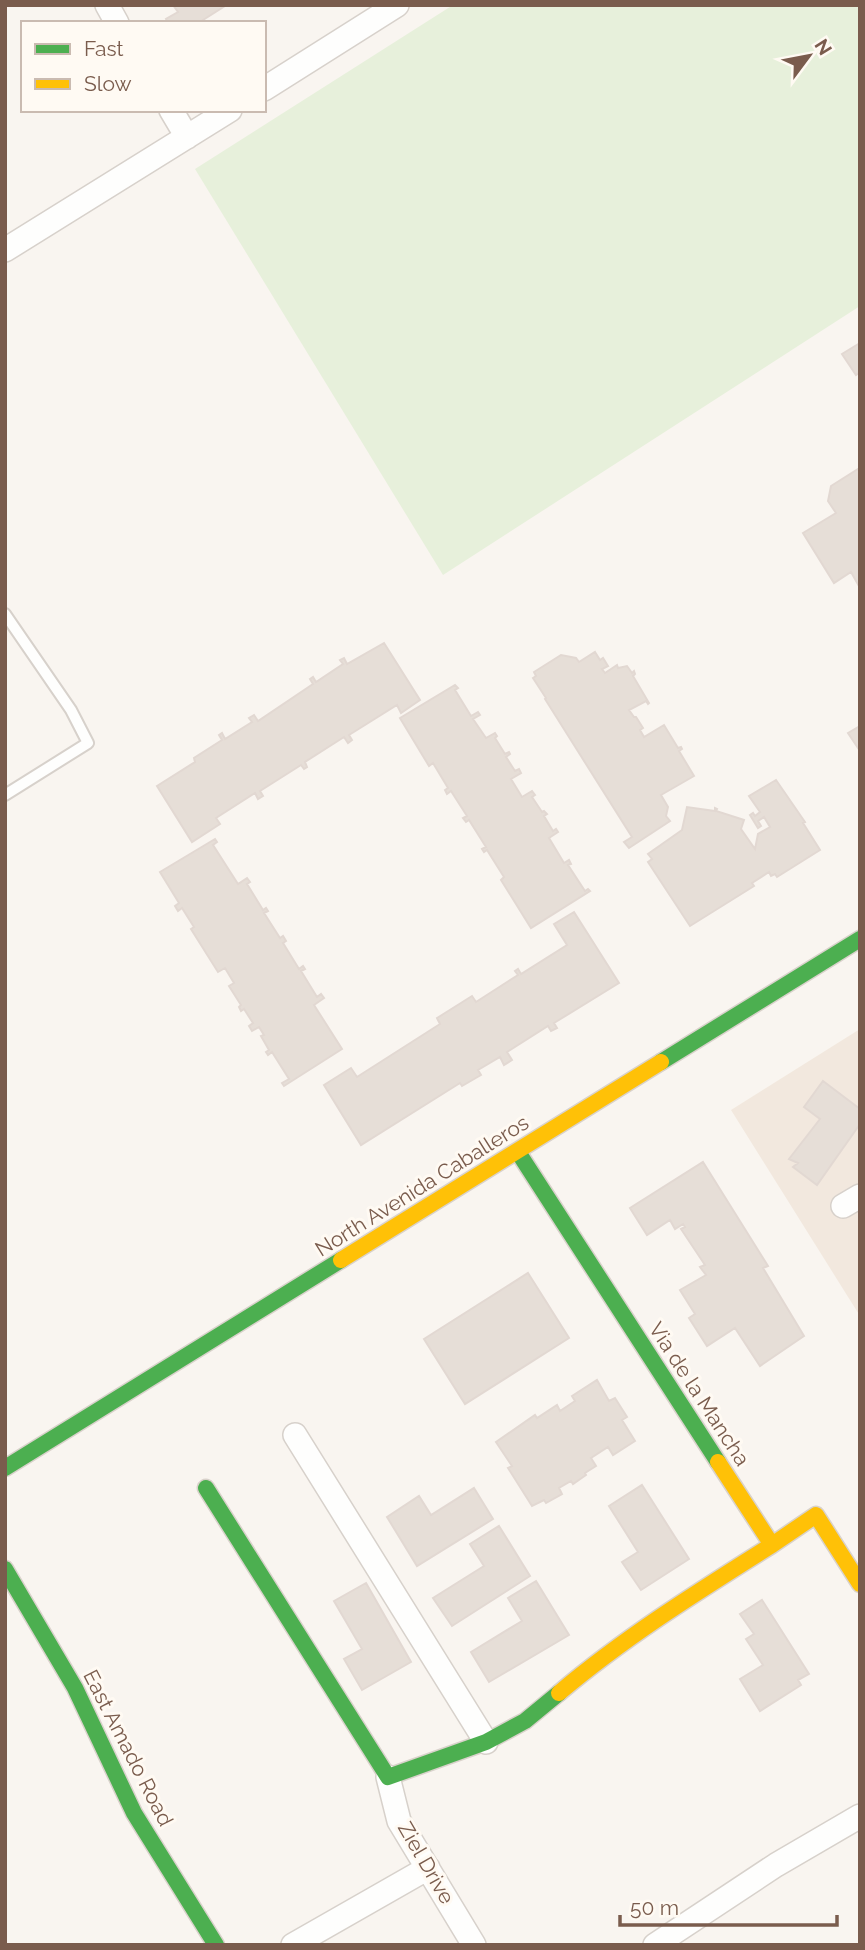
<svg xmlns="http://www.w3.org/2000/svg" width="865" height="1950" font-family="Raleway,sans-serif">
	<style>
		.residential { fill: #f2e8de }
		.green { fill: #e7f0db }
		.building { fill: #e6ded7; stroke: #e2d8d2; stroke-width: 2 }
		.lines { fill: none; stroke-linecap: round; stroke-linejoin: round }
		.lane-casing { stroke: #d7d1cb; stroke-width: 14 }
		.street-casing { stroke: #d7d1cb; stroke-width: 26 }
		.fast-casing { stroke: #d9d2cb; stroke-width: 19 }
		.slow-casing { stroke: #d9d2cb; stroke-width: 19 }
		.lane { stroke: #fefefd; stroke-width: 10 }
		.street { stroke: #fefefd; stroke-width: 23 }
		.fast { stroke: #4caf50; stroke-width: 16 }
		.slow { stroke: #ffc107; stroke-width: 16 }
		.labels { text-anchor: middle; stroke-width: 6; stroke-linejoin: round; paint-order: stroke }
		.street-label { font-size: 21px; fill: #7a5c4d; stroke: #fffaf3 }
	</style>
	<rect width="100%" height="100%" fill="#f9f5f0"/>
	<!-- residential -->
	<path class="residential" d="M860,1029V1316L731,1110Z"/>
	<!-- green -->
	<path class="green" d="M453,5H860V306L443,575L195,169Z"/>
	<!-- building -->
	<path class="building" d="M173,5H225V6L203,20L205,23H168L166,19L178,12Z
		M860,343V372L856,375L842,354Z
		M858,469L860,471V588L851,572L834,583L803,533L836,513L828,501L831,486Z
		M384,643L420,700L401,713L397,705L349,735L352,740L348,743L344,737L305,762L307,767L304,769L301,765L260,791L263,796L258,799L255,793L216,818L220,824L192,842L157,786L195,762L194,758L222,740L219,735L222,733L225,739L252,722L249,718L254,715L258,721L313,684L310,679L313,677L316,682L343,664L340,660L344,658L347,664Z
		M595,652L600,660L603,658L608,666L602,669L605,673L617,665L618,668L627,666L632,673L634,671L635,674L633,676L649,703L648,704L646,701L629,710L634,717H636L643,728L640,730L644,737L664,725L678,748L681,747L682,749L679,751L694,776L661,795L668,807L666,816L670,821L629,848L624,842L632,837L545,699L546,698L533,678L536,676L534,672L561,655L576,658L579,662Z
		M455,685L458,688L455,690L471,716L478,712L480,715L473,719L486,738L495,733L497,736L495,738L505,754L509,752L510,754L506,757L515,771L519,769L521,773L511,779L522,797L532,791L535,795L532,797L542,812L544,811L547,814L544,816L553,831L556,829L558,832L549,838L564,863L569,860L571,864L568,865L585,891L588,889L590,891L531,928L501,880L504,877L487,850L484,852L482,849L486,847L469,820L466,822L463,818L467,816L451,791L447,794L445,790L448,788L433,763L429,766L400,718Z
		M860,726V751L848,733Z
		M776,780L805,822L803,823L820,850L777,877L775,874L771,876L769,872L752,883L754,886L690,926L648,862L652,859L648,854L682,830L687,807L715,811V808L717,809L716,811L744,820L741,829L755,849L758,834L770,827L764,817L758,821L761,826L758,828L750,815L753,813L755,816L760,812L749,796Z
		M215,839L217,842L213,845L238,884L247,878L250,882L247,884L263,910L266,908L268,911L264,913L280,938L283,936L286,941L283,943L299,969L303,966L305,969L301,971L317,997L321,994L324,998L314,1005L342,1049L284,1086L282,1083L289,1079L272,1052L268,1055L266,1052L269,1050L261,1036L264,1035L259,1027L252,1031L249,1026L253,1023L244,1009L241,1011L239,1007L241,1005L229,986L234,983L225,968L218,972L191,929L194,927L182,908L178,911L175,906L179,903L160,872Z
		M574,912L619,983L554,1023L557,1028L551,1031L548,1026L507,1052L512,1060L504,1065L500,1057L478,1070L481,1075L462,1086L460,1083L361,1145L324,1085L351,1068L357,1077L440,1024L437,1018L472,996L476,1002L518,975L515,971L518,969L521,974L567,945L554,924Z
		M823,1081L860,1109V1124L817,1185L793,1167L798,1163L789,1159L820,1119L804,1107Z
		M703,1162L768,1266L763,1268L804,1336L760,1366L735,1328L707,1346L689,1318L695,1314L680,1290L706,1275L700,1267L705,1265L681,1229L685,1227L683,1224L675,1229L670,1220L647,1235L630,1208Z
		M528,1273L569,1338L465,1404L424,1339Z
		M597,1380L609,1401L615,1398L627,1417L622,1420L635,1441L613,1455L608,1447L591,1458L596,1466L585,1473L586,1475L573,1484L571,1481L559,1488L562,1494L546,1503L544,1500L532,1506L508,1468L512,1466L496,1442L535,1415L537,1418L557,1405L560,1411L575,1401L572,1396Z
		M642,1485L689,1559L641,1590L622,1562L638,1552L609,1506Z
		M474,1488L493,1519L417,1566L387,1517L419,1496L431,1515Z
		M499,1526L530,1576L452,1626L433,1598L484,1566L470,1544Z
		M536,1581L569,1635L489,1682L471,1652L522,1621L508,1598Z
		M366,1583L411,1662L362,1690L344,1659L362,1649L334,1601Z
		M762,1600L809,1674L798,1680L801,1685L760,1711L740,1679L763,1665L746,1639L754,1634L740,1614Z"/>
	<g class="lines">
		<defs>
			<path id="lane" d="M5,614L71,710L88,743L5,795"/>
			<path id="street" d="M107,5L117,23
				M264,89L397,5
				M171,110L187,137
				M5,250L230,110
				M843,1206L860,1196
				M295,1435L486,1742
				M388,1777L399,1821L474,1945
				M293,1945L428,1868
				M655,1945L776,1865L860,1816"/>
			<path id="fast" d="M661,1062L860,939
				M518,1152L718,1462
				M5,1468L341,1260
				M206,1488L388,1777L486,1742L525,1721L559,1693
				M5,1569L75,1688L134,1813L216,1945"/>
			<path id="slow" d="M341,1260L661,1062
				M718,1462L772,1545L816,1515L860,1584
				M559,1693C625,1637 699,1591 772,1545"/>
		</defs>
		<!-- lane casing -->
		<use href="#lane" class="lane-casing"/>
		<!-- street casing -->
		<use href="#street" class="street-casing"/>
		<!-- fast casing -->
		<use href="#fast" class="fast-casing"/>
		<!-- slow casing -->
		<use href="#slow" class="slow-casing"/>
		<!-- lane -->
		<use href="#lane" class="lane"/>
		<!-- street -->
		<use href="#street" class="street"/>
		<!-- fast -->
		<use href="#fast" class="fast"/>
		<!-- slow -->
		<use href="#slow" class="slow"/>
	</g>
	<g class="labels">
		<!-- street labels -->
		<g class="street-label">
			<text transform="translate(422 1186) rotate(-32)" y="7">North Avenida Caballeros</text>
			<text transform="translate(699 1394) rotate(57)" y="7">Via de la Mancha</text>
			<text transform="translate(128 1748) rotate(63)" y="7">East Amado Road</text>
			<text transform="translate(426 1863) rotate(60)" y="7">Ziel Drive</text>
		</g>
	</g>
	<!-- border -->
	<rect width="865" height="1950" fill="none" stroke="#7a5c4d" stroke-width="14"/>
	<!-- legend -->
	<rect x="21" y="21" width="245" height="91" fill="#fffaf3" stroke="#cabbb1" stroke-width="2"/>
	<rect x="35" y="44" width="35" height="10" fill="#4caf50" stroke="#cabbb1" stroke-width="2"/>
	<text x="84" y="56" font-size="21" fill="#7a5c4d">Fast</text>
	<rect x="35" y="79" width="35" height="10" fill="#ffc107" stroke="#cabbb1" stroke-width="2"/>
	<text x="84" y="91" font-size="21" fill="#7a5c4d">Slow</text>
	<!-- north arrow -->
	<g transform="translate(809 56) rotate(58)" stroke="#fffaf3" stroke-width="5" paint-order="stroke">
	<path d="M0-5L12 26L0 18L-12 26Z" fill="#7a5c4d"/>
	<text y="-10" font-size="19" font-weight="bold" text-anchor="middle" fill="#7a5c4d">N</text>
	</g>
	<!-- scale -->
	<path d="M620 1915v10h217v-10" fill="none" stroke="#7a5c4d" stroke-width="3.5"/>
	<text x="630" y="1915" font-size="21" fill="#7a5c4d" stroke="#fffaf3" stroke-width="5" paint-order="stroke">50 m</text>
</svg>
